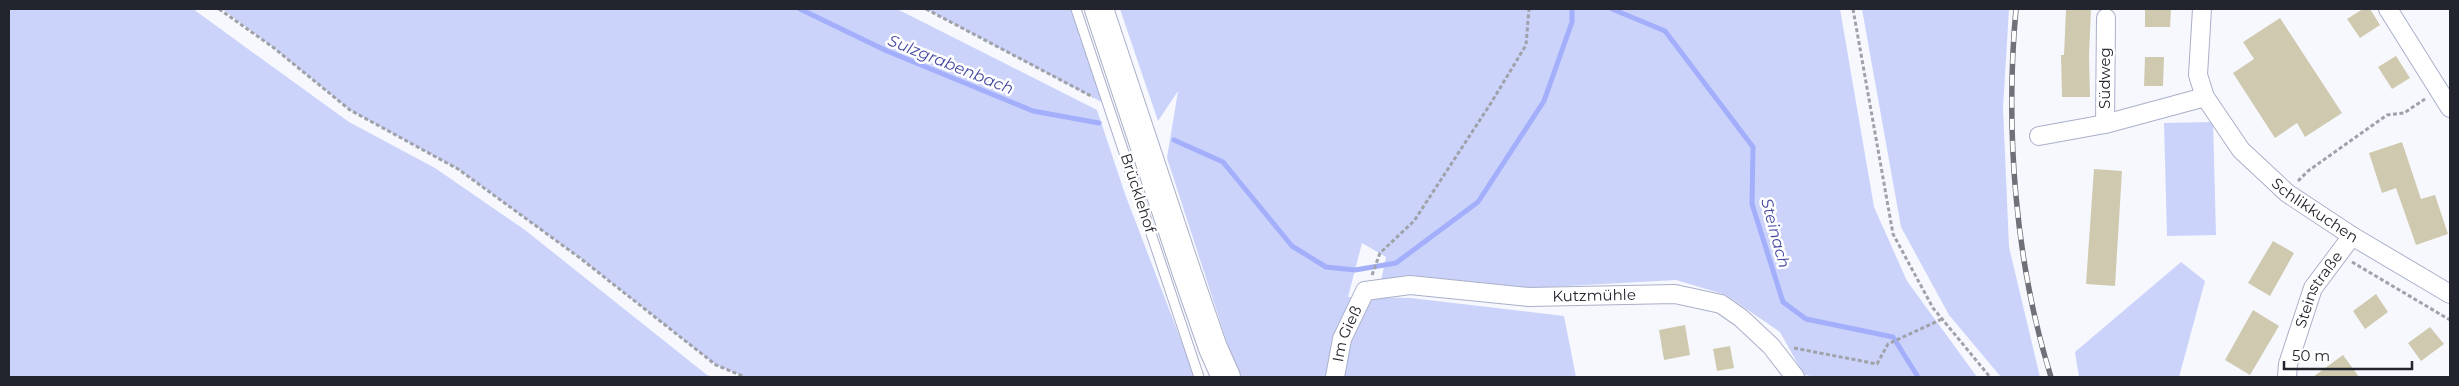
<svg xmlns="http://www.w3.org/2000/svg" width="2459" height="386" font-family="Montserrat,sans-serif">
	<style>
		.green { fill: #cbd3fb }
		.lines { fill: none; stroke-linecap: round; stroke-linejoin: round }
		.stream { stroke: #a3affb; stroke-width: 5 }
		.building { fill: #cfcaaf }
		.service-casing { stroke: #aaafc9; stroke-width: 11 }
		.minor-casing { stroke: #aaafc9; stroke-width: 20 }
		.primary-casing { stroke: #aaafc9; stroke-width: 30 }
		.path { stroke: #a0a2a9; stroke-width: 3; stroke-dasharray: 4 2.5; stroke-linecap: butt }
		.service { stroke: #fff; stroke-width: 9 }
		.minor { stroke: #fff; stroke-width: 18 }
		.primary { stroke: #fff; stroke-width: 28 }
		.rail-casing { stroke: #6f7179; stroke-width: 5.5 }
		.rail { stroke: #fff; stroke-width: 4; stroke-dasharray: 11; stroke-linecap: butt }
		.labels { text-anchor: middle; stroke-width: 5; stroke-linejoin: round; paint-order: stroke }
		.street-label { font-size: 15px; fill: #22242e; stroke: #fff }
		.water-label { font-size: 16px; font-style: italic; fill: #4348a0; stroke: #fff }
	</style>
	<rect width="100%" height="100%" fill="#f6f8fd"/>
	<!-- green -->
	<path class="green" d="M9,9H193L349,122L435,168L525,230L707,375L714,377H9Z
		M222,9H897L1097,110L1125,194L1195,377H745L716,365L580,258L458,169L350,110L274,48Z
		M926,9H1076L1109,106Z
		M1120,9H1840L1874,207L1907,281L1977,377H1819L1804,375L1780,332L1726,295L1676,280L1530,288L1408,275L1381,281L1386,257L1362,243L1348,297L1411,298L1564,316L1576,377H1242L1232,358L1167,158L1178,91L1158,121Z
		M1862,9H2009L2003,108L2009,247L2040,377H2001L1949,315L1901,227Z
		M2213,122L2216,235L2167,236L2164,123Z
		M2181,262L2205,281L2179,377H2079L2075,352Z"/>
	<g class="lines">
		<!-- stream -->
		<path class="stream" d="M800,9L887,51L1033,111L1099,123
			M1612,9L1665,31L1753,147L1752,204L1783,302L1806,319L1893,337L1918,377
			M1174,140L1223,162L1292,246L1326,267L1355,270L1396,263L1478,202L1544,101L1572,22V9"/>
	</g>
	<!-- building -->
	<path class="building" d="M2066,9H2091L2089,55L2090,97H2062L2061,55H2064Z
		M2145,9H2171L2170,27H2145Z
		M2363,9H2370L2380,25L2360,38L2347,19Z
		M2280,18L2342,113L2305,137L2297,123L2275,138L2233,73L2254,59L2243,42Z
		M2396,56L2410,78L2392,89L2378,67Z
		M2145,57H2164L2163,86H2144Z
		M2402,142L2421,199L2435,195L2448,234L2416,245L2396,188L2382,193L2369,153Z
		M2094,169L2122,171L2115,286L2086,284Z
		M2273,241L2294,253L2270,296L2248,283Z
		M2376,294L2388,312L2365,329L2353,311Z
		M2253,310L2279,326L2250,375L2225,360Z
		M1685,325L1690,355L1664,360L1659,330Z
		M2430,327L2444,344L2421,361L2408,343Z
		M1730,346L1734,368L1717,371L1713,349Z
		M2343,355L2359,377H2313Z"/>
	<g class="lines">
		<defs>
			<path id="service" d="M1076,9L1199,377"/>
			<g id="minor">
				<path id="s1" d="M2202,9L2198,75L2205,97L2241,150L2287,193L2352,236L2450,294"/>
				<path d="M2388,9L2450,108"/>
				<path d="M2106,18L2105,124L2205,97"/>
				<path d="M2039,136L2105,124"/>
				<path id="s2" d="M1335,377L1342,339L1365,291L1410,285L1529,297L1675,294L1721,304L1741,318L1771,346L1795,377"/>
				<path id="s3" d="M2287,377L2288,364L2313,288L2352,236"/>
			</g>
			<path id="primary" d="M1099,9L1187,273L1213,348L1226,377"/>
		</defs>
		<!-- service casing -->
		<use href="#service" class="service-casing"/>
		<!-- minor casing -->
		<use href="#minor" class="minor-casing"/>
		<!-- primary casing -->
		<use href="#primary" class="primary-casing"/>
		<!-- path -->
		<path class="path" d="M219,9L274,48L350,110L458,169L580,258L716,365L745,377
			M926,9L1093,97
			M1853,9L1893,234L1933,308L1990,377
			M2298,181L2308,171L2387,115L2404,113L2425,99
			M2352,262L2450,320
			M1372,275L1380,253L1414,221L1491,103L1526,45L1529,9
			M1794,348L1877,364L1888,344L1942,319"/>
		<!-- service -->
		<use href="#service" class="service"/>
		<!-- minor -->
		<use href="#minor" class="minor"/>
		<!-- primary -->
		<use href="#primary" class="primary"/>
		<defs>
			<path id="rail" d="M2016,9C2005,129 2015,262 2051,377"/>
		</defs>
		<!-- rail casing -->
		<use href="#rail" class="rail-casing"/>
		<!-- rail -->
		<use href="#rail" class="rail"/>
	</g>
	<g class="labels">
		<!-- street labels -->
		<g class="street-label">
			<text transform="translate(2105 78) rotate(-90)" y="5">Südweg</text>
			<text transform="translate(1138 193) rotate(72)" y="5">Brücklehof</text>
			<text dy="5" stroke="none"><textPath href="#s1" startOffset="249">Schlikkuchen</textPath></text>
			<text dy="5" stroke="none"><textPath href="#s3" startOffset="94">Steinstraße</textPath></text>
			<text dy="5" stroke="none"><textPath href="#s2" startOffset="322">Kutzmühle</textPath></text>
			<text dy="5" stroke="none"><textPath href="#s2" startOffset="45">Im Gieß</textPath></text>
		</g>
		<!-- water labels -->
		<g class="water-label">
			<text transform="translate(951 64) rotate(22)" y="6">Sulzgrabenbach</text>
			<text transform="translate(1776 233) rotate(75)" y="6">Steinach</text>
		</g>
	</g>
	<!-- border -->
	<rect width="2459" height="386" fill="none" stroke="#22242e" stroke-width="20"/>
	<!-- scale -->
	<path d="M2284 361v8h128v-8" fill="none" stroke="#22242e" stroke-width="2.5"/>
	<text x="2292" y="361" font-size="15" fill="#22242e" stroke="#ffffff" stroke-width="4" paint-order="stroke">50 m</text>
</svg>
